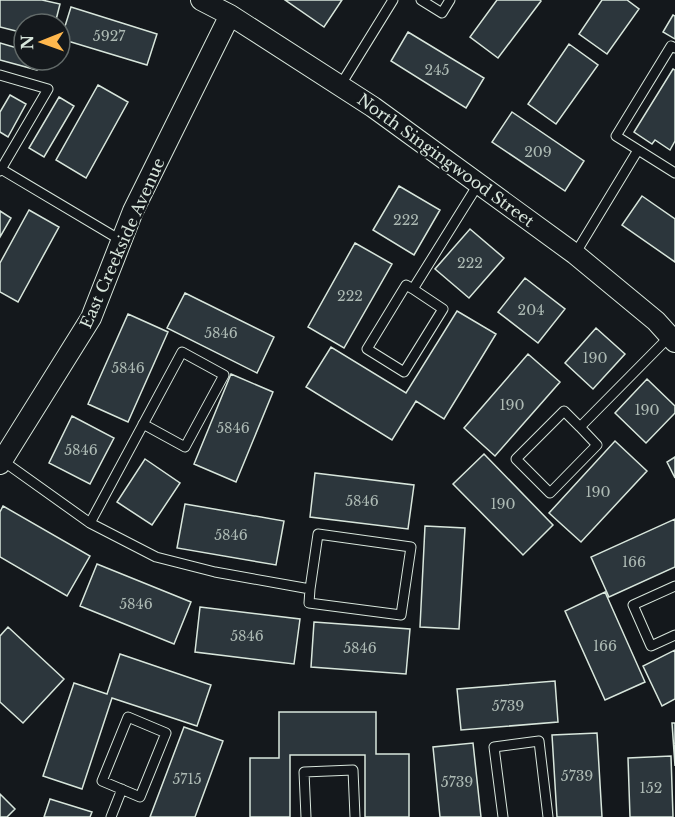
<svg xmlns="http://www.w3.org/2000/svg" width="675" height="817" font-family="'Libre Baskerville',serif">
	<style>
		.building { fill: #2c363c; stroke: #d8e6dc; stroke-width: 1.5 }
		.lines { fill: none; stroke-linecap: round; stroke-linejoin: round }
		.lane-casing { stroke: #d8e6dc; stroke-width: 11 }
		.street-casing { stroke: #d8e6dc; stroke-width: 22 }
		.lane { stroke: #14181c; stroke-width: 9 }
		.street { stroke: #14181c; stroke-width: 20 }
		.labels { text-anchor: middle; stroke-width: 4.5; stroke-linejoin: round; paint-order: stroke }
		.number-label { font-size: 14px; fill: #adbab4 }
		.street-label { font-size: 16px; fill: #d8e6dc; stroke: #14181c }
	</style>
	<rect width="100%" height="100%" fill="#14181c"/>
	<!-- building -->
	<path class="building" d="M0,0H42L60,4L55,24H24V33L0,27Z
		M285,0H342L324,27Z
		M497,0H540L541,1L498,58L470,37Z
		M602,0H627L639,9L607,54L579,34Z
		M71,7L157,34L147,65L61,39Z
		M673,15L675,16V39L663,32Z
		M408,32L484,78L466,108L391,61Z
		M0,43L24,50V60H40L37,70L0,60Z
		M569,44L598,65L556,124L528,104Z
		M673,69L675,70V141L670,150L655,140L652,144L634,132Z
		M98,85L128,102L86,178L56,160Z
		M10,95L26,104L8,137L0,132V112Z
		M59,97L74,106L44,157L29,148Z
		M512,112L584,161L565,191L492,142Z
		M399,186L440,210L414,255L373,230Z
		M642,196L675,219V262L622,225Z
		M29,210L59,227L18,302L0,292V263Z
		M0,211L11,218L0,237Z
		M470,229L504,258L469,298L435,269Z
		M355,243L392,264L344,348L308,327Z
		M525,278L565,309L538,343L498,312Z
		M185,293L274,337L257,373L167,328Z
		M457,311L496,334L444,419L416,401L392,440L306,387L331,347L406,393Z
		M128,314L168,332L128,422L88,404Z
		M596,328L625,354L593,389L565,363Z
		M528,354L560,382L495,456L464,428Z
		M231,374L273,392L236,482L194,464Z
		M647,379L675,406V413L646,443L615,413Z
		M72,416L114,438L90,484L49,463Z
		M615,441L647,471L581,542L549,513Z
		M484,454L553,525L523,555L453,484Z
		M675,457V478L667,462Z
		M145,459L180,483L152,525L117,502Z
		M315,473L414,485L408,529L310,517Z
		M185,504L284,521L276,565L177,548Z
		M3,506L90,556L67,596L0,557V512Z
		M675,519V567L609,597L591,557Z
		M425,526L465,528L459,629L420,627Z
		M97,564L191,602L174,644L80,606Z
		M605,592L645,682L605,700L565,611Z
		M200,607L300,619L294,664L195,652Z
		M314,622L410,629L406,674L311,667Z
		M8,627L64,679L23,723L0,702V636Z
		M675,650V699L662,706L643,666Z
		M120,654L211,685L197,726L112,698L82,789L43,776L74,683L107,694Z
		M555,681L558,722L461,730L457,689Z
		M279,712H376V754H409V817H365V755H290V817H250V758H279Z
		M672,723H675V766Z
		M184,727L223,741L195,817H150Z
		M597,733L602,817H557L552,735Z
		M473,743L481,817H440L433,747Z
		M671,756L673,817H630L628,758Z
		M0,794L15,809L7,817H0Z
		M50,799L92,812L90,817H44Z"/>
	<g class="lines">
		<defs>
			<path id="lane" d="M421,0L442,13L450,0
				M675,48L671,46L616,136L675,173
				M0,75L48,89L0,171
				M340,86L393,0
				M1,169L122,241
				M575,254L638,150
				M413,289L443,309L404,372L367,349L406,285L413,289L479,183
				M580,427L597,445L550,493L516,459L564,411L580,427L670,336
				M3,461L90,523L156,557L215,572L310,589L309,603L401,615L411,547L318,534L310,589
				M90,523L182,352L224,375L185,447L143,424
				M675,586L633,605L651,646L675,635
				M128,717L166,733L140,797L102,781Z
				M111,817L122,789
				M306,817L304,772L353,770L355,817
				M503,817L494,747L539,741L548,817"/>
			<path id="street" d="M201,0L230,15L373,107L575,254L656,321L675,342
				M0,464L91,318L133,211L230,15"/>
		</defs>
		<!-- lane casing -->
		<use href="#lane" class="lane-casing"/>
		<!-- street casing -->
		<use href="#street" class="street-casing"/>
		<!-- lane -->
		<use href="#lane" class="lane"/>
		<!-- street -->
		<use href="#street" class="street"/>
	</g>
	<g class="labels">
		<!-- number labels -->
		<g class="number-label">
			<text x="109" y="41">5927</text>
			<text x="437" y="75">245</text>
			<text x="538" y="157">209</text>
			<text x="406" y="225">222</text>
			<text x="470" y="268">222</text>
			<text x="350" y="301">222</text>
			<text x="531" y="315">204</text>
			<text x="221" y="338">5846</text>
			<text x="595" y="363">190</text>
			<text x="128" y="373">5846</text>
			<text x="512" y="410">190</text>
			<text x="647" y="415">190</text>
			<text x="233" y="433">5846</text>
			<text x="81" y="455">5846</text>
			<text x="598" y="497">190</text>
			<text x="362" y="506">5846</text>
			<text x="503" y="509">190</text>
			<text x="231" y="540">5846</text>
			<text x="634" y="567">166</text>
			<text x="136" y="609">5846</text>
			<text x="247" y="641">5846</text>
			<text x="605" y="651">166</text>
			<text x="360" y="653">5846</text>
			<text x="508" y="711">5739</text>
			<text x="577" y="781">5739</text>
			<text x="187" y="784">5715</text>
			<text x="457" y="787">5739</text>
			<text x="651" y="793">152</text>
		</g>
		<!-- street labels -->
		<g class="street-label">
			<text transform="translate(446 160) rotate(36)" y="6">North Singingwood Street</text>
			<text transform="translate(122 243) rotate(-66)" y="6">East Creekside Avenue</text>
		</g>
	</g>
	<!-- north arrow -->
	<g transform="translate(42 42) rotate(269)"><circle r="28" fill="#14181c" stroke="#626a69" stroke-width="1.5"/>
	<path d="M0-4.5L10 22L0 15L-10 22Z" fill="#ffb74d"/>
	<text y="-9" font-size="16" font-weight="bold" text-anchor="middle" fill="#d8e6dc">N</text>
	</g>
</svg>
